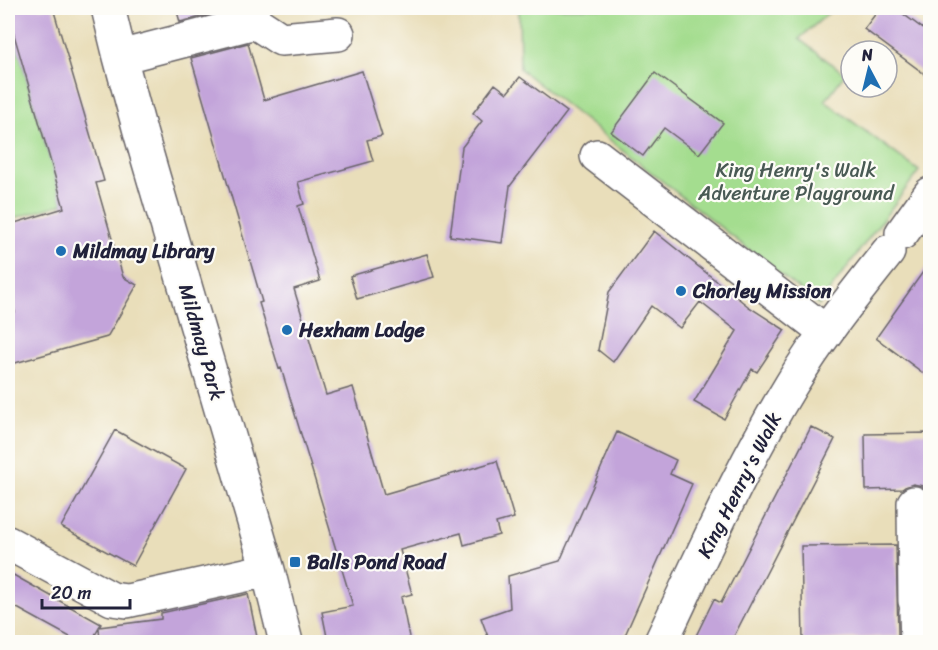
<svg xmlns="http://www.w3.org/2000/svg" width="938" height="650" font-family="Sriracha,sans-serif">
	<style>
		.green { fill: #a4dd8f; stroke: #638065; stroke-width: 1.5 }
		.building { fill: #c3a4da }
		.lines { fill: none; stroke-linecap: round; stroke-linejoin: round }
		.minor-casing { stroke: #686467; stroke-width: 36 }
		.minor { stroke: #fff; stroke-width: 33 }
		.poi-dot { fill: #1f6fb2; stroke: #fdfcf7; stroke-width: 2 }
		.labels { text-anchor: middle; stroke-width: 4.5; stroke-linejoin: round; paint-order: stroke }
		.park-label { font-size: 20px; fill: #495a54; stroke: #fdfcf7 }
		.poi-label { font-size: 20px; font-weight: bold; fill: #22223b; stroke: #fdfcf7; text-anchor: start }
		.street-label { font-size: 20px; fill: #22223b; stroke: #fdfcf7 }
	</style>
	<rect width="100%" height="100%" fill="#fdfcf7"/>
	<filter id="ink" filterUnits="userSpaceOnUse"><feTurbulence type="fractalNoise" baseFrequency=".0167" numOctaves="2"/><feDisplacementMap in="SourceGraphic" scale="12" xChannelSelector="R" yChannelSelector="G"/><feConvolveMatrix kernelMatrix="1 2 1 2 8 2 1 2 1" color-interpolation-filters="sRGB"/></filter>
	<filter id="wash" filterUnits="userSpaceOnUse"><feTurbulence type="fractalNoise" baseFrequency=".008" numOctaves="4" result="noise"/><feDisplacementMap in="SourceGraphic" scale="24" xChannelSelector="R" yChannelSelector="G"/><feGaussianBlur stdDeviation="1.35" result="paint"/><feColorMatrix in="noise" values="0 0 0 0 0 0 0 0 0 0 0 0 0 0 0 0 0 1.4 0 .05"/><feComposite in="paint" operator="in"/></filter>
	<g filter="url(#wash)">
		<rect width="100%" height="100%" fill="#e9deba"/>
		<!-- green -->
		<path class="green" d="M519,8H834L799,39L845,74L825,101L919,171L819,305L520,69Z
			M8,14L63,204L8,220Z"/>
		<g id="blocks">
			<!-- building -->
			<path class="building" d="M8,8H53L104,181L96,183L123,277L137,285L107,337L8,365V314L15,312L8,288V225L64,208L8,14Z
				M176,8H219L221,12L180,22Z
				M880,8H895L930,34V78L864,29Z
				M248,43L264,100L362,71L382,136L367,140L373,161L298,182L304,204L298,206L320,281L294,289L326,395L353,387L384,494L497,461L514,518L496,523L499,535L464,545L461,533L400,550L412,594L401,597L410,642H328L322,612L353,606L281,368L279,369L259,303L262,302L191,58Z
				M655,73L723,123L699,154L664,128L643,156L611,132Z
				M520,77L567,112L510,186L502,243L450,236L462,147L482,121L473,113L495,84L507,93Z
				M654,231L749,307L785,330L757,372L752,369L724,419L694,402L737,331L700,302L680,328L651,306L613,362L598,350L609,292Z
				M427,254L434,277L357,299L350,276Z
				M930,262V378L876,338Z
				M811,427L835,439L731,642H693L714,599L721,603Z
				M115,430L186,469L133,566L61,527Z
				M617,432L676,460L670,474L692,484L622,642H490L481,618L510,608L508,576L560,561Z
				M930,433V489H925L923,486L913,484L905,487L902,489L866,490L865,434Z
				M896,545L898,636L803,641L801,546Z
				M8,572L101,624L99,627L161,619V613L248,594L258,642H100L99,628L91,642H79L8,603Z"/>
		</g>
	</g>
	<g filter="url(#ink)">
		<use href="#blocks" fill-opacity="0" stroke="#686467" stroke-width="1.5"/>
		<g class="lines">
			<defs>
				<path id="minor" d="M108,8L120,57L141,135L268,570L286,642
					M120,57L255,22L281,39L338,34
					M597,156L826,332
					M902,233L930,194
					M914,503L915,601
					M8,543L112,599L127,601L268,570
					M916,612L917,642
					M661,642C702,556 741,467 791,385C819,338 854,295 888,252"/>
			</defs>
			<!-- minor casing -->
			<use href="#minor" class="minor-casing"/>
			<!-- minor -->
			<use href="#minor" class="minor"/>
		</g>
	</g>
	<!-- markers -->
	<g class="poi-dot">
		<circle cx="61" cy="251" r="6"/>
		<circle cx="681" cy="291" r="6"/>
		<circle cx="287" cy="330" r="6"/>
		<rect x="289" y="556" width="12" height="12" rx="3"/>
	</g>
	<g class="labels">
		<!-- park labels -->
		<g class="park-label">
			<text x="796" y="177">King Henry's Walk<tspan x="796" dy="23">Adventure Playground</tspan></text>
		</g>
		<!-- poi labels -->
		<g class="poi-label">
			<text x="73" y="258">Mildmay Library</text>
			<text x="693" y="298">Chorley Mission</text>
			<text x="299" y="337">Hexham Lodge</text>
			<text x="307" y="569">Balls Pond Road</text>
		</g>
		<!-- street labels -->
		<g class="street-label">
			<text transform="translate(202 342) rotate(74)" y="7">Mildmay Park</text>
			<text transform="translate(739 485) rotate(-63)" y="7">King Henry's Walk</text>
		</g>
	</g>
	<!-- margin -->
	<rect width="938" height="650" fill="none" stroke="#fdfcf7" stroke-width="30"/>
	<!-- north arrow -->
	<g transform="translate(869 69) rotate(353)"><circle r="28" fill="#fdfcf7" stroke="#a5a5ac" stroke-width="1.5"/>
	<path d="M0-4.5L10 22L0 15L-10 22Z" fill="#1f6fb2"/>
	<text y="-9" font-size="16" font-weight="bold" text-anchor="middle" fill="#22223b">N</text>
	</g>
	<!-- scale -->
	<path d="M42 599v9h88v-9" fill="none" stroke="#22223b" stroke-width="3"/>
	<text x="51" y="599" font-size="18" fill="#22223b" stroke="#fdfcf7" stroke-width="4.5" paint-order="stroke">20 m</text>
</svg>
